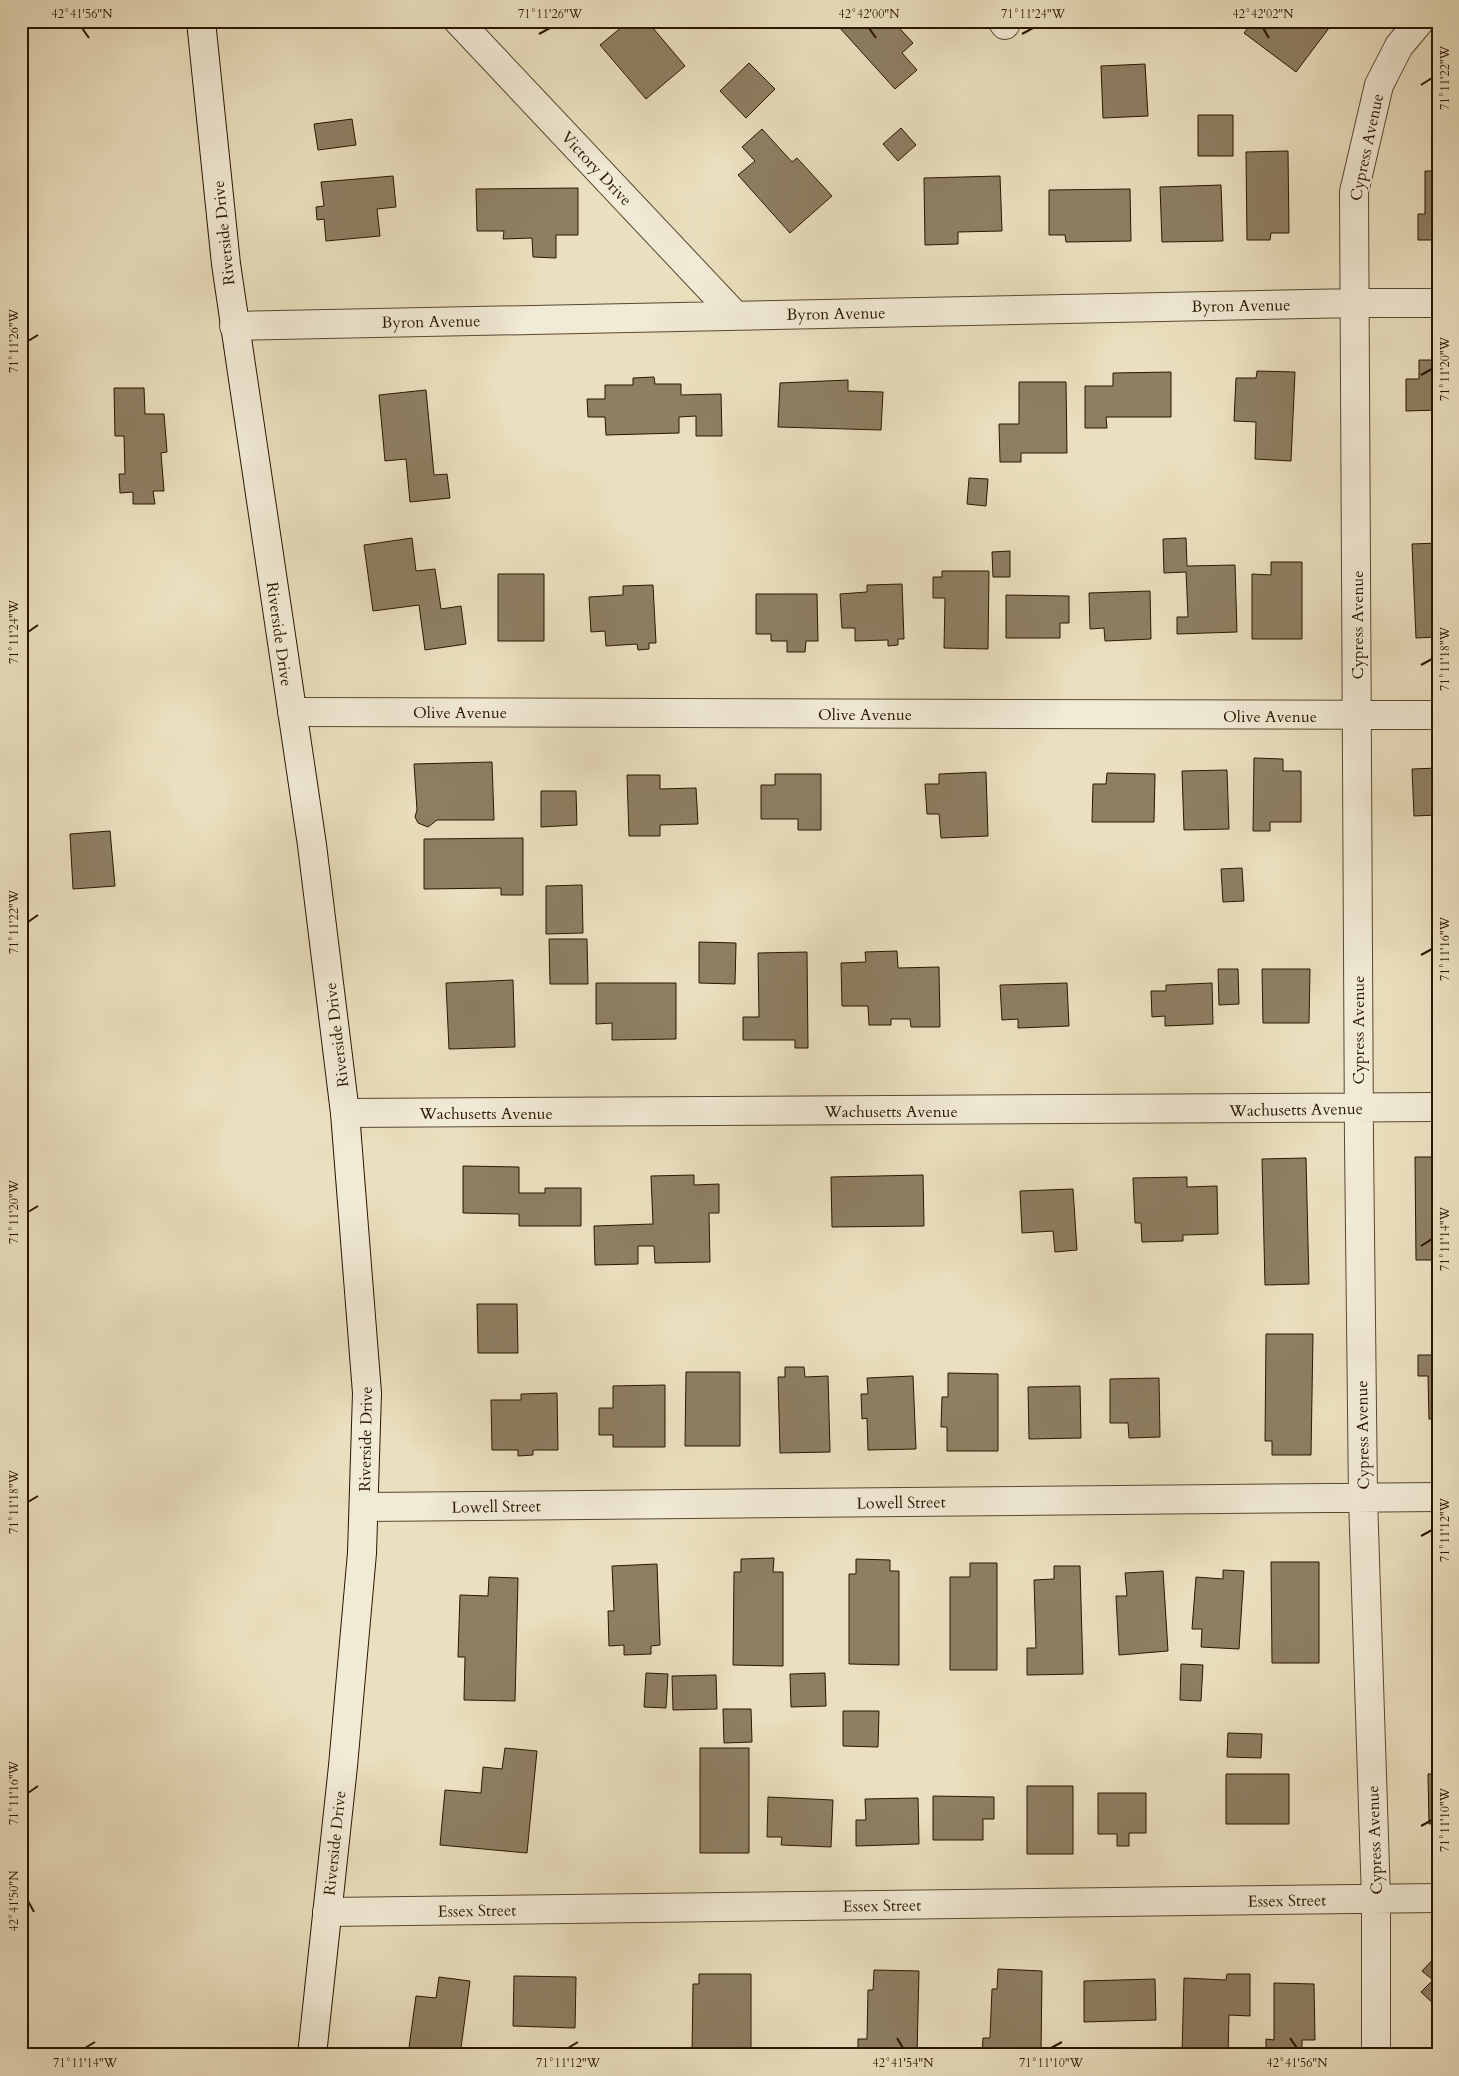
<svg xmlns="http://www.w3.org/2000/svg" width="1459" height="2076" font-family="Cardo,serif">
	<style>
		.building { fill: #8e7f63; stroke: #2a1600 }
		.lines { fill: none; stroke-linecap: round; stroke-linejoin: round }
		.street-casing { stroke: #5a4830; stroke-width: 30 }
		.secondary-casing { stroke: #2a1600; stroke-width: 30 }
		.street { stroke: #f1ead5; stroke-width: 28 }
		.secondary { stroke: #f1ead5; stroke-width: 28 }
		.ticks { fill: none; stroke: #2a1600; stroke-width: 2 }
		.labels { text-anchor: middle; stroke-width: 4; stroke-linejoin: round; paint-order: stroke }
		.street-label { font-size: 16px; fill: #2a1600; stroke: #f1ead5 }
		.neatline { fill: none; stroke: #2a1600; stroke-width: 2 }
		.ticks-label { font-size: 12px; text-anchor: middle; fill: #2a1600 }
	</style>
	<rect width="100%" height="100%" fill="#eadfbe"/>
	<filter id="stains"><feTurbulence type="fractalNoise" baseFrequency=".004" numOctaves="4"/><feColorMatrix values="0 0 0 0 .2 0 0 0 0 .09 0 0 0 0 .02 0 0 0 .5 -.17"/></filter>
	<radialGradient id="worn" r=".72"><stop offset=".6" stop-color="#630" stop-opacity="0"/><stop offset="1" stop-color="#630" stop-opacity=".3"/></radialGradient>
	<!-- building -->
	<path class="building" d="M629,21H647L685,66L646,99L600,45Z
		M846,21H856L862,28L868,21H893L913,43L902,53L917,70L895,89L839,27Z
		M1253,21H1328L1332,24L1296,72L1244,33Z
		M749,63L775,89L746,118L720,91Z
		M1145,64L1148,116L1103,118L1101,66Z
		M1198,115H1233V156H1198Z
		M352,119L356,145L318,150L314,124Z
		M901,128L916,145L898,161L883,144Z
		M762,129L792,162L797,158L832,196L790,233L738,175L755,161L742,147Z
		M1288,151L1289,233H1271L1270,240H1247L1246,152Z
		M1425,171H1438V240H1418V214H1425Z
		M393,176L396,207L377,209L380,236L326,241L324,219L317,220L316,207L324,206L321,182Z
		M1000,176L1002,231L958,232V244L925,245L924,178Z
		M1221,185L1223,241L1162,242L1160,187Z
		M578,188V235H556V258L533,257L532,238L503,239L504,231H477L476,189Z
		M1130,189L1131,241L1066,242L1065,235H1049V190Z
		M1419,360H1438V410L1406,411V379H1419Z
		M1257,371L1295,372L1291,461L1255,459L1256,422L1234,421L1236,378H1256Z
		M1171,372V417H1106L1107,428H1085V386H1113V373Z
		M654,377L655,384H681V395L721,394L722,436H696V416L679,417V433L606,435L605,417H588L587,399H605V385H633V378Z
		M848,380V391L883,392L881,430L778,427L780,383Z
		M1019,382H1066L1067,453H1021V462H1000L999,424H1019Z
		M114,388H144L145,414H164L167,452L161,453L164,491H153L155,504H133V492L120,493L119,474H125L124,436H115Z
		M426,390L434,475L447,474L450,498L410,502L406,459L385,461L379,395Z
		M1434,472H1438V499H1434Z
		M969,478L988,479L986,506L967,504Z
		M412,538L416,571L435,569L441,609L461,606L466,644L425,650L419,605L373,611L364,545Z
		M1186,538L1187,566L1235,565L1237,632L1177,634V617H1188L1186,572L1164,573L1163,539Z
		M1438,543V637L1416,638L1412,544Z
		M1010,551V577H993L992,552Z
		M1271,562H1302V639H1252V574L1271,575Z
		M942,571H989L988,649L944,648L945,598H933V577H942Z
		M498,574H544V641H498Z
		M902,584L904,639H898V645L888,646V640L855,641V628H842L840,594L867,592V585Z
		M653,585L656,643H649V649L638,650L637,644L606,646L605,631L591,632L589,597L623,595V586Z
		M1150,591L1151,639L1105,641L1104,628L1090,629L1089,593Z
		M756,594H817L818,641H806L805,652H787V641H771V634H756Z
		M1006,595L1069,596V623H1060V638H1006Z
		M1254,758L1283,759V771H1301V822H1270V831H1253Z
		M492,762L494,820H437L428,827L418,823L415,817L417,810L414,764Z
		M1438,768V815L1414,816L1412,769Z
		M1227,770L1229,829L1184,830L1182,771Z
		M986,772L988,836L941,838L939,814H927L925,784H939V774Z
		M1107,773L1155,774L1154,822H1092L1093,784H1106Z
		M775,774H821V830H798V819H761V785H775Z
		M627,775H660V789L696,788L698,824L660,825V836H629Z
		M541,791H576L577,825L541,827Z
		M110,831L115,886L73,889L70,834Z
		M523,838V895H501V888L424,889V839Z
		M1242,868L1244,901L1223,902L1221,869Z
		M582,885L583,933L546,934V886Z
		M549,939H587L588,984H550Z
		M699,942L736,943L735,984L699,983Z
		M897,951L898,968L939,967L940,1027H911L910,1019H891V1025H869L868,1006H842L841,963L866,962L865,952Z
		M807,952L808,1048H795V1040H743V1017H759L758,953Z
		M1218,969H1238L1239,1004L1219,1005Z
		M1262,969H1310L1309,1023H1263Z
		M513,980L515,1047L449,1049L446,983Z
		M596,983H676V1039L612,1040V1023L596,1024Z
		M1067,983L1069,1026L1018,1028V1019L1002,1020L1000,985Z
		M1212,983L1213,1024L1165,1026V1016L1152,1017L1151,991H1166V985Z
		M1415,1157H1438V1265L1437,1260H1416Z
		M1306,1158L1309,1284L1265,1285L1262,1159Z
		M463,1166L519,1167V1193H545V1188H581V1226H519V1214L463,1213Z
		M694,1175V1185L719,1184V1213H709L710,1262L655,1263L654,1246H638V1264L595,1265L594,1226L653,1224L651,1176Z
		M923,1175L924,1226L832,1227L831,1177Z
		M1187,1177V1187L1217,1186L1218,1234L1183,1235V1241L1142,1242L1141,1223H1135L1133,1178Z
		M1073,1189L1077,1250L1055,1252L1053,1231L1022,1233L1020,1191Z
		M477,1304H517L518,1353H478Z
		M1266,1334H1313L1311,1455H1272V1441H1265Z
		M1418,1355H1438V1419H1429L1428,1376H1418Z
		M785,1367H804L805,1377L828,1376L830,1452L780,1453L778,1377H785Z
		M686,1372H740V1446H685Z
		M948,1373L998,1374V1451H947V1427H941L942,1397H948Z
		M913,1376L916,1449L868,1450L867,1418L862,1419L861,1394H868L867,1378Z
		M1159,1378L1160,1437L1129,1438L1128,1423H1110V1379Z
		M665,1385V1447H613V1435H599V1408H613V1386Z
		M1080,1386L1081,1438L1029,1439L1028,1387Z
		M557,1393L558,1450H533V1455L518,1456V1450H492L491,1400H521V1394Z
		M774,1558L773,1572H783V1666L733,1665L734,1572H741V1559Z
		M856,1559L890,1560V1571H899V1665L849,1664V1574H856Z
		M1435,1560H1438V1638H1433Z
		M1271,1562H1319V1663H1272Z
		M970,1563H997V1670H950V1577H970Z
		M657,1564L660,1645L651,1646V1654L624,1655V1645L609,1646L608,1611H614L612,1566Z
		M1054,1566H1080L1083,1674L1027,1675V1648H1036L1034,1580L1054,1579Z
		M1223,1570L1244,1571L1239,1649L1201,1647L1202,1629H1192L1196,1577L1223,1579Z
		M1163,1571L1168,1651L1119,1655L1116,1596H1127L1125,1573Z
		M489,1577L518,1578L515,1701L464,1700L465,1657H458L460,1595L488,1596Z
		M1181,1664L1203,1665L1201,1701L1180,1700Z
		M646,1673L668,1674L666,1708L644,1707Z
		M825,1673L826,1706L791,1707L790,1674Z
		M716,1675L717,1709L673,1710L672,1676Z
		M723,1709H751L752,1742L724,1743Z
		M843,1711H879L878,1747L843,1746Z
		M1228,1733L1262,1734L1261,1758L1227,1757Z
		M505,1748L537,1751L527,1853L440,1845L445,1790L481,1793L483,1767L502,1769Z
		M700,1748H749V1853H700Z
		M1226,1774H1289V1824H1226Z
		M1428,1774H1438V1823L1429,1824Z
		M1027,1786H1073V1854H1027Z
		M1098,1793H1146V1833H1129V1846H1117V1834H1098Z
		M933,1796L994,1797V1819H983V1840H933Z
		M768,1797L833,1800L831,1847L781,1845L782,1837H767Z
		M918,1798L919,1844L856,1846V1820H866L865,1799Z
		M1438,1954V2008L1421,1992L1433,1980L1422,1971Z
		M998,1969L1042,1971L1041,2055H982L983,2038H990L992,1989H997Z
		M874,1970L919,1971L917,2055H858V2039H867L868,1990H873Z
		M699,1974H751V2054L692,2055L693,1984H699Z
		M1227,1974H1250V2016L1229,2015L1228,2055H1182L1184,1978L1226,1980Z
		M514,1976L576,1977L575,2028L513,2026Z
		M439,1977L470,1981L460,2055H408L416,1996L436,1998Z
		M1155,1979L1156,2020L1084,2022V1981Z
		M1274,1983L1314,1984L1315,2040H1302V2055H1266V2039L1274,2040Z"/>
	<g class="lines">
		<defs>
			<path id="street" d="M458,21L735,315
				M1002,21L1005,25
				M234,326L1356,303H1438
				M292,712L1438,715
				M345,1113L1438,1107
				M364,1507L1438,1497
				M327,1912L1438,1898
				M1376,2055V1899L1363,1498L1359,1143L1354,192L1379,85L1399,46L1420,21"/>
			<path id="secondary" d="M201,21L226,264L312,845L345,1113L367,1393L362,1553L343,1766L312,2055"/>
		</defs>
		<!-- street casing -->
		<use href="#street" class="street-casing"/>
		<!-- secondary casing -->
		<use href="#secondary" class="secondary-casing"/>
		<!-- street -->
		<use href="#street" class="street"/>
		<!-- secondary -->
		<use href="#secondary" class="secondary"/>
	</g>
	<!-- ticks -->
	<path class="ticks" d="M82,28L89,38M869,28L876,38M1263,28L1269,38M539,34L550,28M1022,34L1033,28M1421,85L1432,78M28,341L38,335M1421,375L1432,369M28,632L38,625M1421,665L1432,659M28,922L38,915M1421,955L1432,949M28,1212L38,1206M1421,1246L1432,1239M28,1502L38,1496M1421,1536L1432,1530M28,1793L38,1786M1421,1826L1432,1820M28,1901L34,1912M897,2038L903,2048M1290,2038L1297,2048M85,2048L95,2042M568,2048L578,2042M1051,2048L1062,2042"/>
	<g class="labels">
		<!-- street labels -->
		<g class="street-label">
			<text transform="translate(1366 147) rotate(-78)" y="6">Cypress Avenue</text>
			<text transform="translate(597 168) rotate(47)" y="6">Victory Drive</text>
			<text transform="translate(223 233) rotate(-96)" y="6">Riverside Drive</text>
			<text transform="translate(1241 305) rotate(-1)" y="6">Byron Avenue</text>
			<text transform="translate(836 313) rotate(-1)" y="6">Byron Avenue</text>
			<text transform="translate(431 321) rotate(-1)" y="6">Byron Avenue</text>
			<text transform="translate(1357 625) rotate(-90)" y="6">Cypress Avenue</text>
			<text transform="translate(280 634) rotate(82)" y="6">Riverside Drive</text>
			<text x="460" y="718">Olive Avenue</text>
			<text x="865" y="720">Olive Avenue</text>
			<text x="1270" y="722">Olive Avenue</text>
			<text transform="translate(1358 1030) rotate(-90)" y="6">Cypress Avenue</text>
			<text transform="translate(336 1035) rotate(-97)" y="6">Riverside Drive</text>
			<text transform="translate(1296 1109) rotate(-1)" y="6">Wachusetts Avenue</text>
			<text x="891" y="1117">Wachusetts Avenue</text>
			<text x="486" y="1119">Wachusetts Avenue</text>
			<text transform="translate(1362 1435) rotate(-91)" y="6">Cypress Avenue</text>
			<text transform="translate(365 1439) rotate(-89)" y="6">Riverside Drive</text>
			<text transform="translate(901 1502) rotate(-1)" y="6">Lowell Street</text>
			<text transform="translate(496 1506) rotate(-1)" y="6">Lowell Street</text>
			<text transform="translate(1374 1840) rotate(-92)" y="6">Cypress Avenue</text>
			<text transform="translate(334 1843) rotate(-84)" y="6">Riverside Drive</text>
			<text transform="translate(1287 1900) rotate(-1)" y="6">Essex Street</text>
			<text transform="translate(882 1905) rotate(-1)" y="6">Essex Street</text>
			<text transform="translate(477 1910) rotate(-1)" y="6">Essex Street</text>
		</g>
	</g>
	<!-- margin -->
	<rect width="1459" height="2076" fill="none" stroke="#eadfbe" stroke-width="55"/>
	<rect x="28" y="28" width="1404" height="2020" class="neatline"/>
	<g class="ticks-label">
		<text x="82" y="18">42°41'56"N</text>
		<text x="550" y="18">71°11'26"W</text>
		<text x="869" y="18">42°42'00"N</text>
		<text x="1033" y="18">71°11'24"W</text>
		<text x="1263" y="18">42°42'02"N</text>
		<text transform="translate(1445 78) rotate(-90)" y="4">71°11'22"W</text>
		<text transform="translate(14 341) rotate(-90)" y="4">71°11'26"W</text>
		<text transform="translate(1445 369) rotate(-90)" y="4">71°11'20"W</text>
		<text transform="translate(14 632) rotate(-90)" y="4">71°11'24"W</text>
		<text transform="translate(1445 659) rotate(-90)" y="4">71°11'18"W</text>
		<text transform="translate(14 922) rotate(-90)" y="4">71°11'22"W</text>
		<text transform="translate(1445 949) rotate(-90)" y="4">71°11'16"W</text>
		<text transform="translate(14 1212) rotate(-90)" y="4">71°11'20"W</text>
		<text transform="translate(1445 1239) rotate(-90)" y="4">71°11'14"W</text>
		<text transform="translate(14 1502) rotate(-90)" y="4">71°11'18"W</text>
		<text transform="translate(1445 1530) rotate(-90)" y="4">71°11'12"W</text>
		<text transform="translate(14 1793) rotate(-90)" y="4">71°11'16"W</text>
		<text transform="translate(1445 1820) rotate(-90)" y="4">71°11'10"W</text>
		<text transform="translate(14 1901) rotate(-90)" y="4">42°41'50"N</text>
		<text x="85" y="2067">71°11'14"W</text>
		<text x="568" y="2067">71°11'12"W</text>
		<text x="903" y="2067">42°41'54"N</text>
		<text x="1051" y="2067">71°11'10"W</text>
		<text x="1297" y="2067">42°41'56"N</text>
	</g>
	<rect width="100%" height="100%" filter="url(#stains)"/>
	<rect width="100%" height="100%" fill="url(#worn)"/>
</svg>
